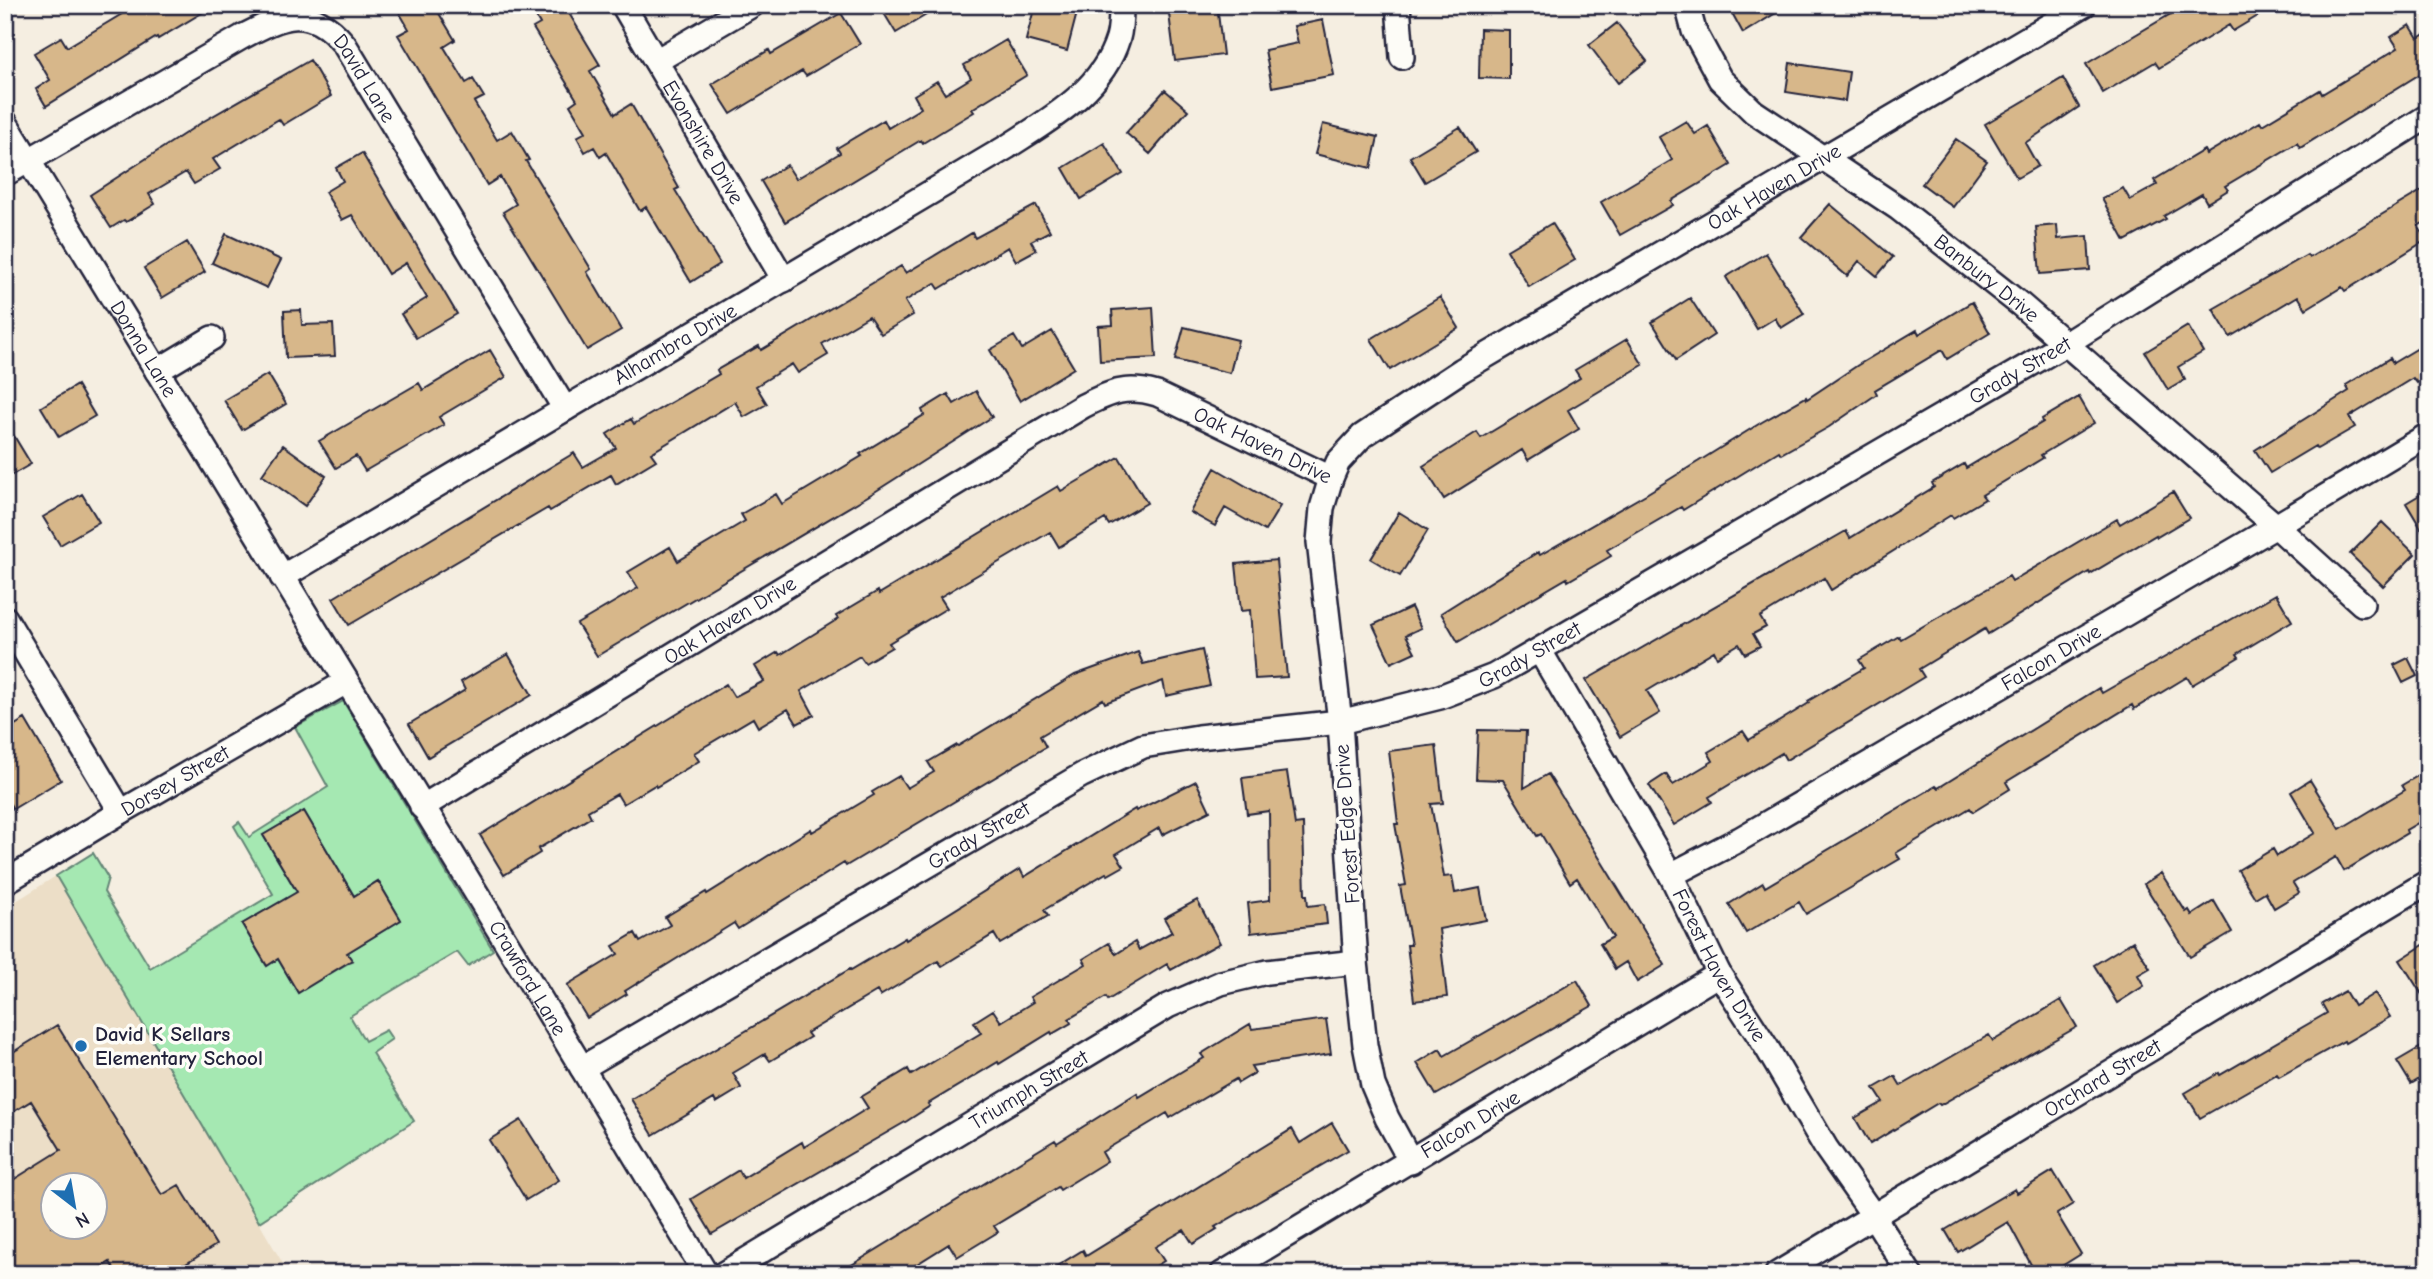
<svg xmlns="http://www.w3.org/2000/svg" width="2433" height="1279" font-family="'Comic Neue',sans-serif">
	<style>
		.built { fill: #ecdec7; fill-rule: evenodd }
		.green { fill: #a5e8b2; stroke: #648576; stroke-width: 2; fill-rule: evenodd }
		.building { fill: #d7b78a; stroke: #22223b; stroke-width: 2; fill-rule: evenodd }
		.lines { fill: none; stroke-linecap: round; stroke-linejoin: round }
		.minor-casing { stroke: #22223b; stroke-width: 28 }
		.minor { stroke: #fdfcf7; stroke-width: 23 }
		.poi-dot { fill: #1f6fb2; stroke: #fdfcf7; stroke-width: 2.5 }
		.labels { text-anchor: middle; stroke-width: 7; stroke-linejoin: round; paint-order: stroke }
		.street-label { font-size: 21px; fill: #22223b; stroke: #fdfcf7 }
		.poi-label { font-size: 21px; font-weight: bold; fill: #22223b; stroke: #fdfcf7; text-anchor: start }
	</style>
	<rect width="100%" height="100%" fill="#f5eee1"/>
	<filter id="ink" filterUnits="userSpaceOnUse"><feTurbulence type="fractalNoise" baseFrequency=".0143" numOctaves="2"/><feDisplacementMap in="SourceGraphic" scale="14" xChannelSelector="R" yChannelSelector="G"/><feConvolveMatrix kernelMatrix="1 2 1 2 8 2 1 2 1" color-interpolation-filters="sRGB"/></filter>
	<g filter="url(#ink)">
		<!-- built -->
		<path class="built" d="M56,876L289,1274H5V908ZM52,1184H94V1226H52Z"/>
		<!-- green -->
		<path class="green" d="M343,701L493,950L468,966L457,952L350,1016L365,1041L386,1030L392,1039L372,1053L414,1121L259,1222L56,876L93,853L108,878L104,892L150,968L273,894L234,826L239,822L249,837L328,787L295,727ZM304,811L354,896L378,881L401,920L347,953L352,961L298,992L278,959L266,965L242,924L297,892L263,835Z"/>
		<!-- building -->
		<path class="building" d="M137,5H215L158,39L157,37L46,106L36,89L50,80L34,53L61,37L67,47Z
			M395,5H434L455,40L444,47L466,83L473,79L484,97L474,102L497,140L512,131L529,160L526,161L591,269L587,272L621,330L587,350L503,212L516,204L500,177L487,185L398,35L409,29Z
			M529,5H564L600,65L590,71L615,114L631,104L679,188L675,190L720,264L691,282L646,207L640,211L606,153L600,157L594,147L585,152L577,137L586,132L570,105L577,100L533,28L540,24Z
			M879,5H943L896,33Z
			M1035,5H1079L1067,51L1026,40Z
			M1177,5H1217L1223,55L1175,61L1168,6Z
			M1740,5H1789L1743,33L1731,11Z
			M2186,5H2276L2233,31L2229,25L2159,68L2155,62L2103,93L2086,64Z
			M841,13L860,44L806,76L802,71L731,114L712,84L769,50L771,54Z
			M1323,20L1334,75L1272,87L1265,50L1298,43L1294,26Z
			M1617,23L1647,61L1618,83L1589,45Z
			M2410,25L2418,38L2428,32V69L2300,148L2297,143L2225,186L2228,190L2207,203L2202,194L2164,216L2166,219L2125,241L2102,199L2123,188L2130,200L2157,185L2154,180L2204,150L2206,154L2260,122L2262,125L2320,90L2322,94L2398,48L2391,37Z
			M1480,29L1509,30V79L1479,78Z
			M1006,40L1027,75L972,109L974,112L923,143L921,140L785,222L761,181L787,165L796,179L840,153L837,148L884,120L888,128L921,108L914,95L937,81L945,94L971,78L964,65Z
			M310,60L331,96L283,125L279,119L213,159L220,169L194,184L186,172L149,194L155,204L126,222L124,220L111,228L90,195L204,121Z
			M1790,63L1849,72L1845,101L1786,92Z
			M2063,78L2079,107L2025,143L2038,166L2017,178L1985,124Z
			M1165,90L1188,110L1150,154L1126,133Z
			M1686,121L1695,134L1708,126L1731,165L1671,201L1673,205L1620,235L1601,202L1672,160L1659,137Z
			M1323,124L1378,137L1371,168L1315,154Z
			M1460,127L1476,152L1425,182L1410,157Z
			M1956,139L1987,161L1953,207L1922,184Z
			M1104,143L1123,174L1081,199L1063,168Z
			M362,153L457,314L416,338L401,314L427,298L406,263L388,274L352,215L342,220L325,192L343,181L336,168Z
			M2428,187V220L2418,226L2426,240L2345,291L2342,287L2306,309L2298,296L2230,337L2213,309L2307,255L2309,258Z
			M1830,204L1893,257L1877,276L1859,261L1847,276L1801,237Z
			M1036,205L1050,231L1031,241L1036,250L1016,261L1008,247L939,289L935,283L905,301L913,315L881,334L869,316L822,344L828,355L798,373L792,364L756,386L767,404L744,417L735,402L651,453L656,460L616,484L611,475L550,511L548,508L349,625L333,598L574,453L583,467L616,448L607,434L631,419L634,424L719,374L717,370L759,346L761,350L901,266L906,273L972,233L975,238Z
			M1552,223L1575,260L1529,287L1507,250Z
			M2057,225L2058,239L2088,236L2090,270L2040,274L2036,227Z
			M226,234L281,260L267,288L212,263Z
			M187,242L205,272L162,298L144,268Z
			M1766,253L1804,314L1781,328L1775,318L1757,329L1726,277Z
			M1440,297L1459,328L1390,370L1371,339Z
			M1690,298L1714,335L1676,360L1652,322Z
			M1972,302L1990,333L1947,359L1942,350L1875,390L1877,394L1829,427L1781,454L1779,451L1683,510L1681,507L1607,550L1611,556L1568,581L1567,578L1458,642L1441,613L1538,552L1540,555L1646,494L1762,422L1806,397L1807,399L1858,365L1917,330L1919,334Z
			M1153,307L1156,358L1100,361L1098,326L1113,325L1112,310Z
			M301,310L302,325L333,324L335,356L286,358L284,311Z
			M2188,326L2203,352L2178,367L2185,380L2168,390L2145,352Z
			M1184,327L1238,340L1230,373L1175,360Z
			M1052,331L1074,368L1020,401L990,350L1014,336L1022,349Z
			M1627,339L1643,365L1568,410L1579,429L1528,460L1522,450L1444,499L1423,466L1477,432L1481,438L1580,378L1575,370Z
			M2428,342V377L2417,383L2413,378L2349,417L2355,427L2317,449L2315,446L2270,473L2255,450L2349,391L2346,385L2390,358L2393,363Z
			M490,350L506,377L439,417L444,425L365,471L356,456L336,468L319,441L419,383L423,390Z
			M268,374L286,404L242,430L224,400Z
			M77,385L95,416L59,437L41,407Z
			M976,391L992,417L873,493L597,656L577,624L638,588L628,572L670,547L678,561L745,521L741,514L776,494L782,504L862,456L860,454L924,415L922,410L948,394L954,404Z
			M2079,397L2094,423L2041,455L2043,458L1982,495L1985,499L1953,518L1951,515L1831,590L1824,578L1760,617L1766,627L1753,634L1760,646L1745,654L1739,644L1717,657L1714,651L1647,691L1660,713L1620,737L1586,680L1846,531L1850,538L1934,487L1932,483L1964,464L1966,468L2043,422L2042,419Z
			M5,421L31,464L5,479Z
			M283,445L326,476L305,506L262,475Z
			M1119,457L1147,503L1109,525L1105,519L1059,547L1050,532L1023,548L940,597L947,608L889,643L892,647L865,663L860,656L801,691L814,715L797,724L788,709L758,727L753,718L694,753L699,761L656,787L655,785L623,804L617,794L588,811L591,817L538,849L540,853L504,875L480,835L726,684L734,697L764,681L755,666L778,652L780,655L838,619L836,616L878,591L879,594L1058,486L1061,491Z
			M1215,468L1280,506L1265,531L1225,508L1215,526L1190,512Z
			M2428,490V540L2406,503Z
			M2173,492L2189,518L2157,537L2156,535L2090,574L2089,572L1988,634L1985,629L1919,669L1924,677L1786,760L1782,753L1709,797L1712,802L1674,825L1649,785L1666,774L1673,785L1713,761L1708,752L1743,731L1749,740L1809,703L1808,701L1864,668L1859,660L1899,636L1901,639L2009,576L2012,581L2117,519L2120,524Z
			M82,494L99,522L60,545L43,517Z
			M1399,512L1428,530L1400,576L1371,559Z
			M2382,522L2415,554L2383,586L2350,554Z
			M1276,560L1287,677L1255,679L1250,610L1241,611L1236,564Z
			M2276,594L2292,621L2237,654L2239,657L2192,685L2187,677L2134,709L2132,705L2006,782L2010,789L1973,812L1970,808L1896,853L1900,859L1806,914L1799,902L1746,933L1729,904L1763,883L1765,887L1936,786L1938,788L2099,688L2102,693Z
			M1411,607L1421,628L1406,635L1415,652L1391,663L1373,625Z
			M1202,650L1210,686L1166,696L1163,681L1105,703L1103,699L1040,736L1046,747L846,866L844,863L738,929L734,923L625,991L627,994L587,1018L567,985L618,954L613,946L635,933L640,942L670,925L665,917L706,892L707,894L811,829L812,832L874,795L872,792L899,776L907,788L934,772L928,762L957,745L958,746L1075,675L1138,652L1143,664Z
			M508,654L532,695L428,757L409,724L465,690L461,682Z
			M2408,658L2417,676L2403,683L2394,665Z
			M25,719L61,780L13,809L5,796V731Z
			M1478,730L1526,731L1524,788L1548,774L1665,965L1637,982L1626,962L1615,969L1600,944L1613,937L1577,878L1570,883L1541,834L1537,836L1503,780L1476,779Z
			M1436,745L1443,803L1431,804L1444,877L1452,876L1455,893L1480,888L1486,920L1439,929L1447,997L1414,1001L1407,945H1411L1400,886L1406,885L1395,824H1398L1389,751Z
			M2428,770V817L2406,830L2407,833L2344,871L2336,857L2293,883L2299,893L2274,908L2265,892L2255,898L2238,870L2273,849L2277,856L2315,833L2291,792L2310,780L2340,829L2405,790L2402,785Z
			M1287,772L1295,825L1303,824L1305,895H1307L1308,906L1325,904L1327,924L1251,933L1248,903L1270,900L1269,811L1247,814L1242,778Z
			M1196,781L1210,811L1162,835L1159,828L1116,854L1124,866L1108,875L1106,873L1044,910L1048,916L1000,944L994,934L942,966L938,961L880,996L877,991L807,1033L810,1037L770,1061L765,1054L733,1073L741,1088L716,1103L714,1099L653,1135L631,1099L850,969L851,970L905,938L906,940L1020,869L1024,877L1135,809L1136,811Z
			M304,811L354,896L378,881L401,920L347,953L352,960L298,993L278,959L267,966L242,924L297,892L263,835Z
			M2161,873L2186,912L2189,910L2192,915L2214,901L2232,932L2190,957L2144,884Z
			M1197,900L1220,943L1171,970L1167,964L1108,1000L1106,997L1069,1019L1071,1023L1052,1034L1051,1032L999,1064L998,1062L928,1104L930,1106L907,1121L712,1234L691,1199L739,1170L743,1178L802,1142L804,1147L868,1108L861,1097L908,1069L911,1075L981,1033L974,1022L993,1010L1001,1022L1033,1002L1030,997L1086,964L1083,959L1109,943L1116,954L1135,942L1139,950L1172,932L1164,918Z
			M2133,941L2150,968L2138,975L2144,986L2117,1003L2094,965Z
			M2428,942V1004L2400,960Z
			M1577,980L1592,1006L1436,1095L1417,1063L1440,1049L1444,1056Z
			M2345,991L2354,1006L2375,993L2390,1017L2345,1043L2344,1041L2279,1077L2277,1074L2200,1118L2185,1093L2219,1073L2220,1075L2327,1013L2322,1004Z
			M2061,1000L2077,1027L1940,1105L1938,1103L1870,1144L1855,1118L1883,1102L1874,1088L1895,1076L1901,1086L1989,1035L1993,1041Z
			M1326,1019L1331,1054L1251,1066L1255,1073L1238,1083L1236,1079L1170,1118L1167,1113L1102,1152L1107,1161L1060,1190L1058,1187L994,1226L998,1232L957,1257L949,1244L901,1274H837L1055,1140L1057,1143L1137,1093L1139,1097L1204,1058L1201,1054L1250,1024L1252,1029Z
			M57,1025L162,1195L179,1185L216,1245L170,1274H117L110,1262L91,1274H5V1185L61,1150L31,1101L5,1117V1057ZM52,1185H94V1227H52Z
			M2428,1043V1074L2411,1084L2397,1061Z
			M521,1120L559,1180L526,1200L489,1140Z
			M1332,1123L1348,1150L1215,1227L1217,1229L1193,1244L1184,1230L1155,1247L1164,1261L1143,1274H1044L1083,1250L1086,1256L1292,1129L1300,1143Z
			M2053,1171L2073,1204L2057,1214L2081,1254L2049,1274H2036L2008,1222L1958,1252L1945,1230L2015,1189L2017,1193Z"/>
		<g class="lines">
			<defs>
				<g id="minor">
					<path id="s1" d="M623,5L784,280"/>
					<path d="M1398,5L1402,57"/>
					<path id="s2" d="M1687,5L1694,31L1720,79L1754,112L1898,208L2021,305L2276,526L2362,604"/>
					<path d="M656,61L752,5"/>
					<path id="s3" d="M5,122L511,950L706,1274"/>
					<path id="s4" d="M5,174L242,37C284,15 309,3 344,44L565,409"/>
					<path d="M157,371L212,338"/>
					<path id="s5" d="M282,577L1007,147C1050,119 1102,91 1118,38C1121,28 1121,16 1121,5"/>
					<path d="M5,618L121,812"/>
					<path id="s6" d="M1540,651L1671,875L1719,974L1767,1048L1826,1148L1873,1215L1910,1274"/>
					<path id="s7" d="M422,807L1083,406C1111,392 1126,385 1157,394L1331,478"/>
					<path id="s8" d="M1671,875L1740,839L2276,526L2428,435"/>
					<path id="s9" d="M5,882L121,812L346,682"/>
					<path id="s10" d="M582,1068L1082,775L1143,746L1198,737L1340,722L1440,697L1494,676L2067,343L2428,116"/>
					<path id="s11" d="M1411,1162L1387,1118L1373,1085L1365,1045L1356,962L1340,722L1319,542L1322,508L1331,478L1338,462L1362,436L1462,370L2084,5"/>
					<path id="s12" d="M723,1274L1168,1006L1221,983L1267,972L1356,962"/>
					<path id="s13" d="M1222,1274L1719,974"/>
					<path id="s14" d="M1777,1274L2428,882"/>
				</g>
			</defs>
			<!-- minor casing -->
			<use href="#minor" class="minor-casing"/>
			<!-- minor -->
			<use href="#minor" class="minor"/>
		</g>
	</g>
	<!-- markers -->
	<circle class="poi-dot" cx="81" cy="1046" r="7"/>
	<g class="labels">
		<!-- street labels -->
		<g class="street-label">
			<text dy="7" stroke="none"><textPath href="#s4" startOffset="429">David Lane</textPath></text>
			<text dy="7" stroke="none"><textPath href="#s1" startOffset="159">Evonshire Drive</textPath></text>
			<text dy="7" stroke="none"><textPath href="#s11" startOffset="1232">Oak Haven Drive</textPath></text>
			<text dy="7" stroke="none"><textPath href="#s2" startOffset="415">Banbury Drive</textPath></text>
			<text dy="7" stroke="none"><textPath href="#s5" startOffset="457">Alhambra Drive</textPath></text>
			<text dy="7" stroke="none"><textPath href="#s3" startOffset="266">Donna Lane</textPath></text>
			<text dy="7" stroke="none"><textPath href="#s10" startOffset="1615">Grady Street</textPath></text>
			<text dy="7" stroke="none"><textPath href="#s7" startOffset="968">Oak Haven Drive</textPath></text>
			<text dy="7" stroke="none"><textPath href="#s7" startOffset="360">Oak Haven Drive</textPath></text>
			<text dy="7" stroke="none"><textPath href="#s10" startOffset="1048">Grady Street</textPath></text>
			<text dy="7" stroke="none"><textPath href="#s8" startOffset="438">Falcon Drive</textPath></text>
			<text dy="7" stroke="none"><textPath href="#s9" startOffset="198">Dorsey Street</textPath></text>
			<text transform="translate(1347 824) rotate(-94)" y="7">Forest Edge Drive</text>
			<text dy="7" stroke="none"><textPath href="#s10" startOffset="460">Grady Street</textPath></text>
			<text dy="7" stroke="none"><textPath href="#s6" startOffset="362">Forest Haven Drive</textPath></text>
			<text dy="7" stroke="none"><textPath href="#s3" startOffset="1003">Crawford Lane</textPath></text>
			<text dy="7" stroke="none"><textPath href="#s14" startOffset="380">Orchard Street</textPath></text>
			<text dy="7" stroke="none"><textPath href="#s12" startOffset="357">Triumph Street</textPath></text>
			<text dy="7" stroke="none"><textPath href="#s13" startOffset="290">Falcon Drive</textPath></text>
		</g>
		<!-- poi labels -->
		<g class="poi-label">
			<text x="95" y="1041">David K Sellars<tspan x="95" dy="24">Elementary School</tspan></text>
		</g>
	</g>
	<!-- margin -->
	<rect width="2433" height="1279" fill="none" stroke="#fdfcf7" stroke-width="28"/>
	<rect x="14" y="14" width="2405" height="1251" fill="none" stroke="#22223b" stroke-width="2.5" filter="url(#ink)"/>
	<!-- north arrow -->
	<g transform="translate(74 1206) rotate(149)"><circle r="33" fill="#fdfcf7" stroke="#a5a5ac" stroke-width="2"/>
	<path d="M0-5L12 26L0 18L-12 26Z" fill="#1f6fb2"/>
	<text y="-10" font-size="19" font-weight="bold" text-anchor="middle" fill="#22223b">N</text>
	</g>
</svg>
